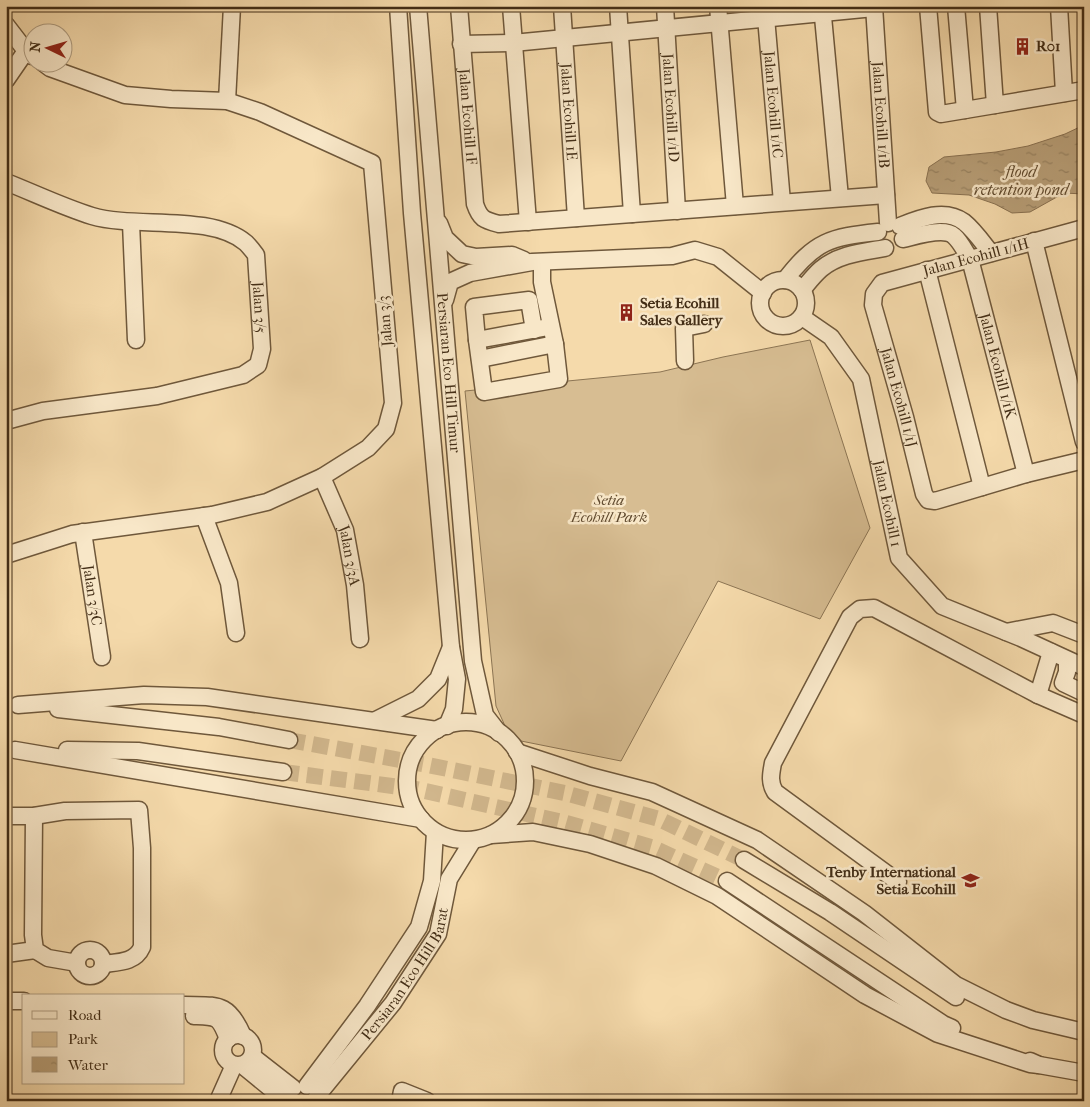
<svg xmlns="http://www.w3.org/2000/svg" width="1090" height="1107" font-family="'IM FELL French Canon',serif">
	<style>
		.park { fill: #d7bd92; stroke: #8c7554 }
		.water { fill: url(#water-ripples); stroke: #897151 }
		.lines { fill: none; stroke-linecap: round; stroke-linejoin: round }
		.minor-tunnel { stroke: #d1b78d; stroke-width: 16; stroke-dasharray: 16 8; stroke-linecap: butt }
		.minor-casing { stroke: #6f583b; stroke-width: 19 }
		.minor { stroke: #f8e7c8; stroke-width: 16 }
		.labels { text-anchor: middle; stroke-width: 5; stroke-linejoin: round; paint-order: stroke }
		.poi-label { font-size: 15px; font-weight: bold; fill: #422d16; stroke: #f8e7c8; text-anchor: start }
		.street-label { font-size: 15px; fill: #422d16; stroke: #f8e7c8 }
		.park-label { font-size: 15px; font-style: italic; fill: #604a2f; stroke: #f8e7c8 }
		.water-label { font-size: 16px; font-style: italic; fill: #604a2e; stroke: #f8e7c8 }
	</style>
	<defs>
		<pattern id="water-ripples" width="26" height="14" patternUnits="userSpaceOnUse" patternTransform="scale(1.25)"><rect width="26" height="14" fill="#b89f78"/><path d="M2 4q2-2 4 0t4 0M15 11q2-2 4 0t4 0" fill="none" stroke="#978261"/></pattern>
	</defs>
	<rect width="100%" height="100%" fill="#f5daab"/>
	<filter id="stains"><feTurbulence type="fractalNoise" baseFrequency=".004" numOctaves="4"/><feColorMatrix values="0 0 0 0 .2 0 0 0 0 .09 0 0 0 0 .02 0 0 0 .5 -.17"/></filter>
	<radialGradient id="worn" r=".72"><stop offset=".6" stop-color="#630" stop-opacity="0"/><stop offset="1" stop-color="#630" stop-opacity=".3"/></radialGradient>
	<!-- park -->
	<path class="park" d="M810,340L870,528L820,619L718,581L621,761L511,739L496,706L465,391L660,372L723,357Z"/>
	<!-- water -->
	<path class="water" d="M1084,125V194L1064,193L1030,212L1012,213L995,204L969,195L932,193L926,181L929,167L944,157L996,152L1028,146L1065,134Z"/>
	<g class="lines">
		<!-- minor-tunnel -->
		<path class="minor-tunnel" d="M289,740L428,765L565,793L659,819L744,860
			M283,772L416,789L563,822L651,847L727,881"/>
		<defs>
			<g id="minor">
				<path d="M398,6L412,213L451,647L457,679L454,709L447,726"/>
				<path id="s1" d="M418,6L473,661L485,715L499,733"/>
				<path id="s2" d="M459,6L475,204C480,219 484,220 499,224L886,195"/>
				<path d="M511,6L528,222"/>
				<path id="s3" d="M562,6L576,218"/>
				<path d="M618,6L632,214"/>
				<path id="s4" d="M665,6L677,211"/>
				<path d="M718,6L735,206"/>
				<path id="s5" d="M765,6L782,202"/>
				<path d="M822,6L840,198"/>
				<path id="s6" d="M874,6L888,223"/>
				<path d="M928,6L937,112L941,114L965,110L956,6"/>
				<path d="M988,6L995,105L1084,90"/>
				<path d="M1059,6L1064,93"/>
				<path d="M6,25L26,51L32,56"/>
				<path d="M461,44L513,43L874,8"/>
				<path d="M6,80L26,51"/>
				<path d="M227,101L232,6"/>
				<path d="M965,110L995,105"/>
				<path id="s7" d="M6,182C34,193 63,207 92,216C136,229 210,213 246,243C249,246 253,251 256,255L262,349L258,365L243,375L157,396L43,411L6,421"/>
				<path d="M131,223L136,340"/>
				<path d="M439,223L445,238L462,254L476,257L512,255L524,260"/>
				<path d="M900,226C920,218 945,208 964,222C974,230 983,243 991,253"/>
				<path id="s8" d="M1084,228L882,283L874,294L873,305L905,417L924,494L928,500L935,501L1026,474L1084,460"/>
				<path id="s9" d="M903,239C916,236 944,227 954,236C960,241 965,251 970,259L1026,474"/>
				<path d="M1034,241L1084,442"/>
				<path d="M927,270L982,487"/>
				<path d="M785,280C815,241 830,237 878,232"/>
				<circle cx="783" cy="303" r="23"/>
				<path d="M802,290C808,283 814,275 821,269C839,254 863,252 885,248"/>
				<path d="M445,300L450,282L470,273L532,262L672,256L695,250L718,257L763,293"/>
				<path id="s10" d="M802,317L831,337L861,379L899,558L942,606L1021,638L1084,667"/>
				<path d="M534,330L529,300L474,307L477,340L484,392L559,379L555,344L542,282V263"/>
				<path d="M477,340L543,328"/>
				<path d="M480,359L555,344"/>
				<path d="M685,361L684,328L704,324"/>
				<path id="s11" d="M322,477L345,530L355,585L360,639"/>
				<path d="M204,516L229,583L236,633"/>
				<path id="s12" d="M83,532L102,657"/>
				<path d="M6,555L72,534L212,515L267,502L322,477L368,448L386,429L393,403L372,163L260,112L227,101L171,99L125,95L50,68L42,62"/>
				<path d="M1006,632L1053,623L1084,635"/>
				<path d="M1067,660V672L1063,683L1084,693"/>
				<path d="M1038,695L1084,715"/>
				<path d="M18,705L144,695L207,697L437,730"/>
				<path d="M58,709L219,727L289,740"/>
				<path d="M376,720L418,699L438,679L451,647"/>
				<circle cx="466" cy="781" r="59"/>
				<path d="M15,750L421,819"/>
				<path d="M67,750L138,751L283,772"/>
				<path d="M517,752L590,776L652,792L757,840L864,913L956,985L1006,1010L1033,1020L1084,1032"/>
				<path d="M6,816H34L65,811L139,810L142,848V947C135,963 118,962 103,964"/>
				<path d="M34,816L33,935L35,950L48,958L77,963"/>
				<path d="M491,835L533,832L590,844L656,866L717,896L865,995L938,1034L1030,1064L1039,1065"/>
				<path d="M744,860L830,912L956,997"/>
				<path d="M727,881L943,1024L952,1028"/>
				<path d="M898,882L775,792C769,782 771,774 773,763L850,617L860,609L874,608L1038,695L1051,652"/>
				<circle cx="90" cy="963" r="13"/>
				<path d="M6,954L35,950"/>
				<path d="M6,1001H24"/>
				<path d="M184,1005C217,1006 228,1001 243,1036"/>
				<path d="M194,1016C218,1017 219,1016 228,1039"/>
				<circle cx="238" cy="1050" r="15"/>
				<path d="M252,1056L293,1088"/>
				<path d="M1030,1061L1039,1065L1084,1073"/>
				<path d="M242,1065L286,1101"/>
				<path d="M307,1086L367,1006L419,927L432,881L435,832"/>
				<path id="s13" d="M317,1096L393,1003L438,934L449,879L473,840"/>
				<path d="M218,1101L234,1065"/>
				<path d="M400,1101L402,1091L427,1101"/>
			</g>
		</defs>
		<!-- minor casing -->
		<use href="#minor" class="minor-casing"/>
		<!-- minor -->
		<use href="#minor" class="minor"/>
	</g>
	<!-- icons -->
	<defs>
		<symbol id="building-bare" viewBox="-9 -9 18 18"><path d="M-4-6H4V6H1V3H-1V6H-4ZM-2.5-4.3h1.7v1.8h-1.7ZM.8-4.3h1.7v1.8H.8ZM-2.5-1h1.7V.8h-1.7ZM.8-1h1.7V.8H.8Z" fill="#8f2418" stroke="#f8e7c8" stroke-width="2.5" paint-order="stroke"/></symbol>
		<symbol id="school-bare" viewBox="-9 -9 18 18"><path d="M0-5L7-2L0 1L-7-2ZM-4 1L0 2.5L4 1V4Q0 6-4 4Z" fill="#8f2418" stroke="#f8e7c8" stroke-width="2.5" paint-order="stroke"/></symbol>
	</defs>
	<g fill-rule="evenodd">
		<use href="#building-bare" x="1010" y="34" width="25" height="25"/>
		<use href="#building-bare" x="614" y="300" width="25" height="25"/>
		<use href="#school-bare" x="958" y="868" width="25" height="25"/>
	</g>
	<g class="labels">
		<!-- poi labels -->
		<g class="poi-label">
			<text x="1036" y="51">R01</text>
			<text x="640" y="308">Setia Ecohill<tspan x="640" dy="17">Sales Gallery</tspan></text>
			<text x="956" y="877" text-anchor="end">Tenby International<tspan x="956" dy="17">Setia Ecohill</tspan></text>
		</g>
		<!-- street labels -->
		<g class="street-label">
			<text dy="5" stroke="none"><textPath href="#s5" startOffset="99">Jalan Ecohill 1/1C</textPath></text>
			<text dy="5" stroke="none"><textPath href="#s4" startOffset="102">Jalan Ecohill 1/1D</textPath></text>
			<text dy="5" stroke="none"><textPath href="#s3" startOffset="106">Jalan Ecohill 1E</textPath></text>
			<text dy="5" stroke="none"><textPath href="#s6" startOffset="109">Jalan Ecohill 1/1B</textPath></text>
			<text dy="5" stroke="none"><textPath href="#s2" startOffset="111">Jalan Ecohill 1F</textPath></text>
			<text transform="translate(976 257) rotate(-15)" y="5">Jalan Ecohill 1/1H</text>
			<text dy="5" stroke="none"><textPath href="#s7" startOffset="319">Jalan 3/5</textPath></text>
			<text transform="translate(385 321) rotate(-95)" y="5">Jalan 3/3</text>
			<text dy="5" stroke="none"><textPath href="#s9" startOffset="191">Jalan Ecohill 1/1K</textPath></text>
			<text dy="5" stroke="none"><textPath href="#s1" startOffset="368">Persiaran Eco Hill Timur</textPath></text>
			<text dy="5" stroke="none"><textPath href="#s8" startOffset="330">Jalan Ecohill 1/1J</textPath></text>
			<text dy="5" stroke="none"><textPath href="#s10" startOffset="214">Jalan Ecohill 1</textPath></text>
			<text dy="5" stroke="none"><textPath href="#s11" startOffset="84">Jalan 3/3A</textPath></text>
			<text dy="5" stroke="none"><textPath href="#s12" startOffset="64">Jalan 3/3C</textPath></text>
			<text dy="5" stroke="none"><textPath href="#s13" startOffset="152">Persiaran Eco Hill Barat</textPath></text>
		</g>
		<!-- park labels -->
		<g class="park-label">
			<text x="609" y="505">Setia<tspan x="609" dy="17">Ecohill Park</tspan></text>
		</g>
		<!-- water labels -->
		<g class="water-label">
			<text x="1021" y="177">flood<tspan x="1021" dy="18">retention pond</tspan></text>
		</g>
	</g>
	<!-- margin -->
	<rect width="1090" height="1107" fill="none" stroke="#f5daab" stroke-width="25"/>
	<rect x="8" y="8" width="1075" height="1092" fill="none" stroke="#422d16" stroke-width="2.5"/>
	<rect x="12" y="12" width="1065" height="1082" fill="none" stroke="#422d16"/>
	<!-- legend -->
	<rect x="22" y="994" width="162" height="90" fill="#f8e7c8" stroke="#af9d81"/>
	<rect x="32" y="1011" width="25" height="8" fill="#f8e7c8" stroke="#af9d81"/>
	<text x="68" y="1020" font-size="15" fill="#422d16">Road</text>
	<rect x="32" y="1032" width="25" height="15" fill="#d7bd92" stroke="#af9d81"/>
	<text x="68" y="1044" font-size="15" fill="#422d16">Park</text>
	<rect x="32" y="1057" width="25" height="15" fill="url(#water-ripples)" stroke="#af9d81"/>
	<text x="68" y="1070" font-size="15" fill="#422d16">Water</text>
	<!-- north arrow -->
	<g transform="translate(48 48) rotate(275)"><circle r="24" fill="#f8e7c8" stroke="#af9d81"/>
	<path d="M0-4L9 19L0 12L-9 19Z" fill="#8f2418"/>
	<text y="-8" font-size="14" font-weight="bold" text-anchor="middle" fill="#422d16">N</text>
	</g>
	<rect width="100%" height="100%" filter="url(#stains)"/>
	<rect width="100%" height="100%" fill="url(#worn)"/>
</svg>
